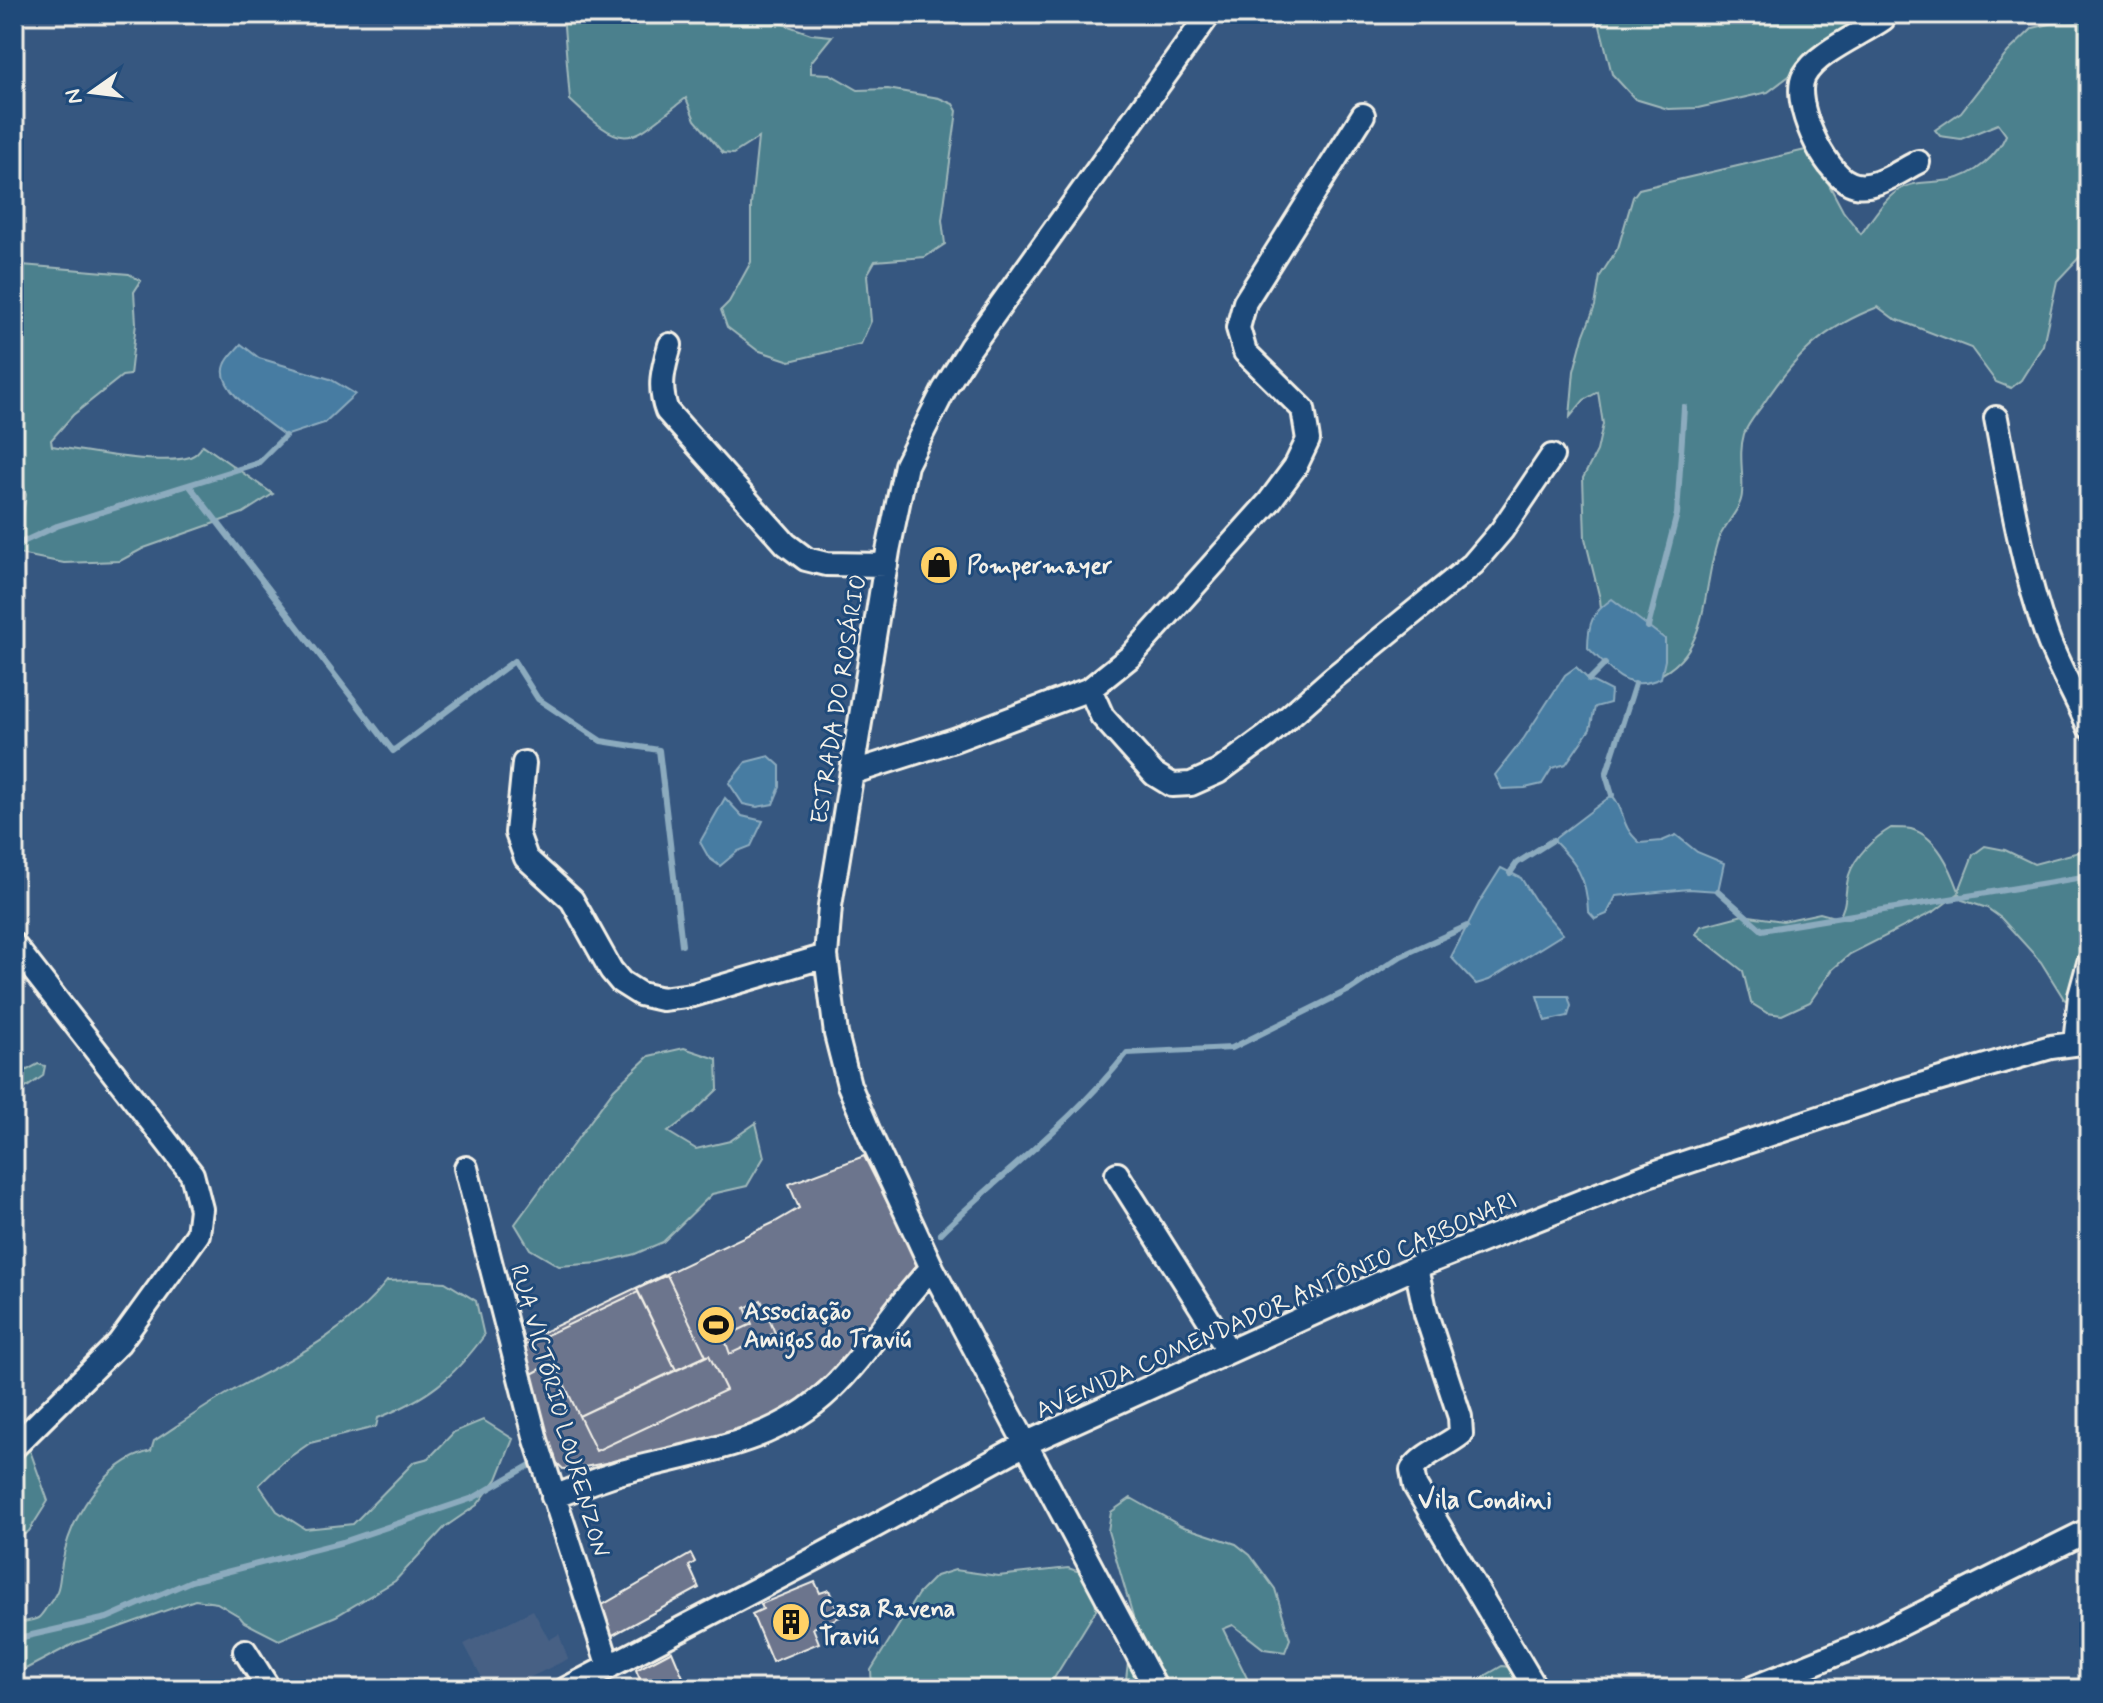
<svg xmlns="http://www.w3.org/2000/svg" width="2103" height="1703" font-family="Mynerve,sans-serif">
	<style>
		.built { fill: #466084 }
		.green { fill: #4c808d; stroke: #a0b8ba; stroke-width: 2 }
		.water { fill: #467ca2; stroke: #8cabbe; stroke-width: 2 }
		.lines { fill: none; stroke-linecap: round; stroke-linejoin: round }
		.stream { stroke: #8cabbe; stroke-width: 6 }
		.building { fill: #6c758d; stroke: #f4f1e8; stroke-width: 2 }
		.minor-casing { stroke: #f4f1e8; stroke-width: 28 }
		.minor { stroke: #1f4a7a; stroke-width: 22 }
		.labels { text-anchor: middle; stroke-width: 6; stroke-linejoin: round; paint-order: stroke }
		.poi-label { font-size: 24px; font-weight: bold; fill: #f4f1e8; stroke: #1f4a7a; text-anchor: start }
		.street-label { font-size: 24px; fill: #f4f1e8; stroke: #1f4a7a }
		.neighbourhood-label { font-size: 26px; font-weight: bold; fill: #f4f1e8; stroke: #1f4a7a }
	</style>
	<rect width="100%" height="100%" fill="#365780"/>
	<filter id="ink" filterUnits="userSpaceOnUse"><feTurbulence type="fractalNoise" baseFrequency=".0125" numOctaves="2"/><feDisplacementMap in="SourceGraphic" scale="16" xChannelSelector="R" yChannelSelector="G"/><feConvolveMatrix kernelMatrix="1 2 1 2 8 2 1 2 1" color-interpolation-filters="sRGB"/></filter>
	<g filter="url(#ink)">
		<!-- built -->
		<path class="built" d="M533,1610L549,1640L559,1634L568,1659L506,1689H488L464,1644Z"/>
		<!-- green -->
		<path class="green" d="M563,14H755L811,34L832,36L811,62V73L830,74L858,90L888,89L939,98L953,104L957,111L942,220L945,244L925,257L875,261L867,275L871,321L861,344L790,361L757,350L727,327L721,310L729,302L751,262V205L758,138L733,154L723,153L695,120L686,98C629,141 629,156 570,100Z
			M1597,14H1863L1850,30L1768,92L1698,108L1668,109L1635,99L1612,74Z
			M2067,20L2089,23V247L2057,281L2043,345L2021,380L2011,388L1996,382L1971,348L1893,318L1878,307C1823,328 1796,355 1764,403C1758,412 1748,423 1744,434C1738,455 1744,473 1742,494C1741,511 1722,526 1717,543C1701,595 1710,660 1648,680L1603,631L1600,599L1585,538L1583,478L1597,451L1603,424L1598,392L1584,400L1570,417L1574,371L1583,337L1595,306L1600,276L1618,248L1633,197L1639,189L1810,149L1843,211L1861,234C1870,222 1880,205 1892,195C1910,179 1929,184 1951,180C1975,175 1997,156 2006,135L1998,124L1961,139L1940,136L1935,130L1961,112L2008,52L2033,28Z
			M14,258L22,265L129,274L141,281L134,292L136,323L130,375L122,376L73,415L51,440L52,446C83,451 162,466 190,457C196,455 200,450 203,445L273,494L243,513L144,548L120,561L64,563L14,553V536L21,527L26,495L14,446Z
			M1891,828C1897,828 1905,828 1911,829C1937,836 1951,869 1959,891L1973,855L1985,846L2005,850L2034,864L2079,852L2089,855V962L2085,1013L2064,999L2041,962L2001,918L1987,908L1962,900L1959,893L1935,911L1850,954L1833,969L1810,1002L1782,1015L1767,1013L1751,1003L1743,971L1696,934L1701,926L1743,915L1783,921L1820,913L1838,918C1848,906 1844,890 1849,875C1855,856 1874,838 1891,828Z
			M684,1048L717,1059L718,1089L693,1113L668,1132L696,1149L730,1141L756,1123L764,1157L747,1186L712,1194L663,1242L635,1254L600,1263L559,1266L530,1249L515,1224L614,1089L649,1056Z
			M38,1064L45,1066L43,1076L14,1096V1077Z
			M413,1280L445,1282L476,1301L484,1336C452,1379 428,1398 378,1418L376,1427L310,1443L284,1461L259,1485L277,1511L305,1529L353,1524L414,1462L429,1458L454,1432L483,1420L513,1439L497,1479L477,1505L445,1527L395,1581L336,1616L279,1640L244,1622L239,1616L217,1603L195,1600L75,1643L14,1675V1624C21,1622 32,1621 38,1618C40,1617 45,1610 46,1608C62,1588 58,1586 62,1563C70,1517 105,1462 151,1451L154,1441C180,1424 205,1406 232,1391C290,1359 345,1335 387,1281Z
			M18,1417L48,1501L29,1531L14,1541V1419Z
			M1131,1498L1181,1526L1236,1544L1250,1555L1275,1589L1290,1639L1285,1652L1264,1649L1233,1625L1223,1629L1247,1678L1248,1689H1125L1133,1616L1108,1531L1111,1512Z
			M1068,1568L1080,1572L1095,1587L1096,1610L1053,1680L1051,1689H872L871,1670L918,1594L936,1576L955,1570L998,1576Z
			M1502,1666L1522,1669L1539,1689H1474L1483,1677Z"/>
		<!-- water -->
		<path class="water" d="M241,344L259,358L330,379L355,394L324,423L285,436C267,421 215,391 225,365C227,358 236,350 241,344Z
			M1612,599L1665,639V660L1661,678C1626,694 1613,671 1588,648C1588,623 1592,613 1612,599Z
			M1576,667L1589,680L1611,691L1610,703L1595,707L1590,729L1566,764L1552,768L1542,784L1525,788L1502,789L1495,775L1524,738L1565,675Z
			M769,756L780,766V787L773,804L757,807L743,804L729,783L746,762Z
			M1612,795C1628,814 1618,824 1640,843L1662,841L1676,835L1697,852L1724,863L1718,891L1689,889L1616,896L1607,914L1595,919L1588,911C1587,877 1576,863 1553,840Z
			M725,798L742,816L763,821L751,846L738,851L720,866L709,858L700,842Z
			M1501,868L1521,878L1538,905L1563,934L1489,980L1476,984L1451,957L1479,903Z
			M1537,996H1568L1571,1006L1568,1016L1545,1021Z"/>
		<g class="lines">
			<!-- stream -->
			<path class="stream" d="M189,485L393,751L514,661L538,699L601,741L659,750L682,945
				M14,546L57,526L258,463L285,436
				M1648,627L1677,514L1684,407
				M1589,680L1605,664
				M1612,795L1606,775L1635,684
				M1510,873L1517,863L1553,840
				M1718,891L1762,930L2089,876
				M940,1234C1002,1173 1073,1122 1127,1053L1232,1048L1351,989L1401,956L1467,926
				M14,1639L107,1618L191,1581L343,1542L473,1498L539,1460"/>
		</g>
		<!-- building -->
		<path class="building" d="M864,1156L918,1263L850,1356L784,1412L729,1440L584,1467L563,1469L554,1460L520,1343L775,1222L799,1208L789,1184Z
			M667,1275L706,1356L676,1370L637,1289Z
			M638,1292L676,1370L579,1416L554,1362L530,1375L523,1346Z
			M761,1300L775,1333L730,1354L724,1337L752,1324L745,1308Z
			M709,1355L726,1390L596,1451L579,1416Z
			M691,1554L695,1562L689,1566L699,1588L611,1636L599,1607Z
			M815,1582L820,1593L829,1590L840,1617L813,1628L819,1643L772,1662L752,1614L763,1609L761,1604Z
			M672,1651L688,1689H644L636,1670Z"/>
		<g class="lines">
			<defs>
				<path id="minor" d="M1885,14L1883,19C1860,35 1817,52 1804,76C1791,101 1824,172 1850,183C1871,193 1900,171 1918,162
					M670,345C663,369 658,387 667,411L786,544L806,559L826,564L886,565
					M1996,418C2010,492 2022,566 2047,636C2058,667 2076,696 2089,727
					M1090,689L1102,716L1154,774L1172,785L1191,784L1218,772L1267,736L1333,678L1473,564L1502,530L1552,456
					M524,763L517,833L526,858L572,900L611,970L621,982L640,994L662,999L693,995L826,956
					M854,772L954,740L1090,689L1131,656L1269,502L1295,467L1308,440L1303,409L1245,352L1238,328L1245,302L1363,115
					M14,945L192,1174L201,1209L198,1234L119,1343L14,1447
					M2075,1044L2080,996L2089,963
					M466,1168L536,1440L609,1667
					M1117,1174L1228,1350
					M1416,1267L1426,1314L1460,1417L1461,1434C1445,1447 1424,1453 1412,1470L1415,1486L1536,1689
					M553,1497C576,1489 599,1478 622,1472C695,1452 773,1445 830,1390C868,1354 895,1305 932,1268
					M245,1651L269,1689
					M566,1689L818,1557L1027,1443L1416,1267L1648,1175L1900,1091L2051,1047L2089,1042
					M1156,1689L932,1268L871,1137L849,1085L836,1034L826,956L830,906L888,551L906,465L944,390L970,348L1209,14
					M1750,1689L1859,1645L2089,1530"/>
			</defs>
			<!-- minor casing -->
			<use href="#minor" class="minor-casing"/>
			<!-- minor -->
			<use href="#minor" class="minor"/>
		</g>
	</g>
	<!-- icons -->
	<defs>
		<symbol id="shop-disc" viewBox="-11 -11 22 22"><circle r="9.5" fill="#ffd166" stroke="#1f4a7a"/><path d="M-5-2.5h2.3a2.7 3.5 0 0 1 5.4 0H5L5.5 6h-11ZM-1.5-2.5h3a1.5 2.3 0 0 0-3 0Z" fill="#111"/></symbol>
		<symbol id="stadium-disc" viewBox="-11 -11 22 22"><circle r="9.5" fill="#ffd166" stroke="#1f4a7a"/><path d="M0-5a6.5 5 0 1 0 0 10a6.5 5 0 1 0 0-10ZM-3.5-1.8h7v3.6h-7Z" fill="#111"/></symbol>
		<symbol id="building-disc" viewBox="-11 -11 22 22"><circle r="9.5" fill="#ffd166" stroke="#1f4a7a"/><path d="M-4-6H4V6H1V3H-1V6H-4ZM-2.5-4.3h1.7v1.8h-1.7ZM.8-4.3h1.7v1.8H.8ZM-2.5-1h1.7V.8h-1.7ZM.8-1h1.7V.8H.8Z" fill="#111"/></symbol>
	</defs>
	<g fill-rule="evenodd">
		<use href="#shop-disc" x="917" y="543" width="44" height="44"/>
		<use href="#stadium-disc" x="694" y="1303" width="44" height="44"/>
		<use href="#building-disc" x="769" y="1600" width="44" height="44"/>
	</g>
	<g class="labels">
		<!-- poi labels -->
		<g class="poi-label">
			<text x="967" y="573">Pompermayer</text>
			<text x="744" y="1319">Associação<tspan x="744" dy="28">Amigos do Traviú</tspan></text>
			<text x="819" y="1616">Casa Ravena<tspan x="819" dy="28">Traviú</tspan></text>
		</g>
		<!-- street labels -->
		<g class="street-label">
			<text transform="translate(838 699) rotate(-81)" y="8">ESTRADA DO ROSÁRIO</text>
			<text transform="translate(1276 1305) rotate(-24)" y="8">AVENIDA COMENDADOR ANTÔNIO CARBONARI</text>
			<text transform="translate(560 1411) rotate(74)" y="8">RUA VICTÓRIO LOURENZON</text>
		</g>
		<!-- neighbourhood labels -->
		<g class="neighbourhood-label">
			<text x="1485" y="1508">Vila Condini</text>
		</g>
	</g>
	<!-- margin -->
	<rect width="2103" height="1703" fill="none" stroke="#1f4a7a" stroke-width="48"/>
	<rect x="24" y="24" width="2055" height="1655" fill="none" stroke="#f4f1e8" stroke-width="3" filter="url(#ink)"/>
	<!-- north arrow -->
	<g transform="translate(92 92) rotate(256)" stroke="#1f4a7a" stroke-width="6" paint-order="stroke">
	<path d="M0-6L14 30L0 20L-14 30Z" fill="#f4f1e8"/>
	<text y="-12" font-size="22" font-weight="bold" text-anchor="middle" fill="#f4f1e8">N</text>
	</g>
</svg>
